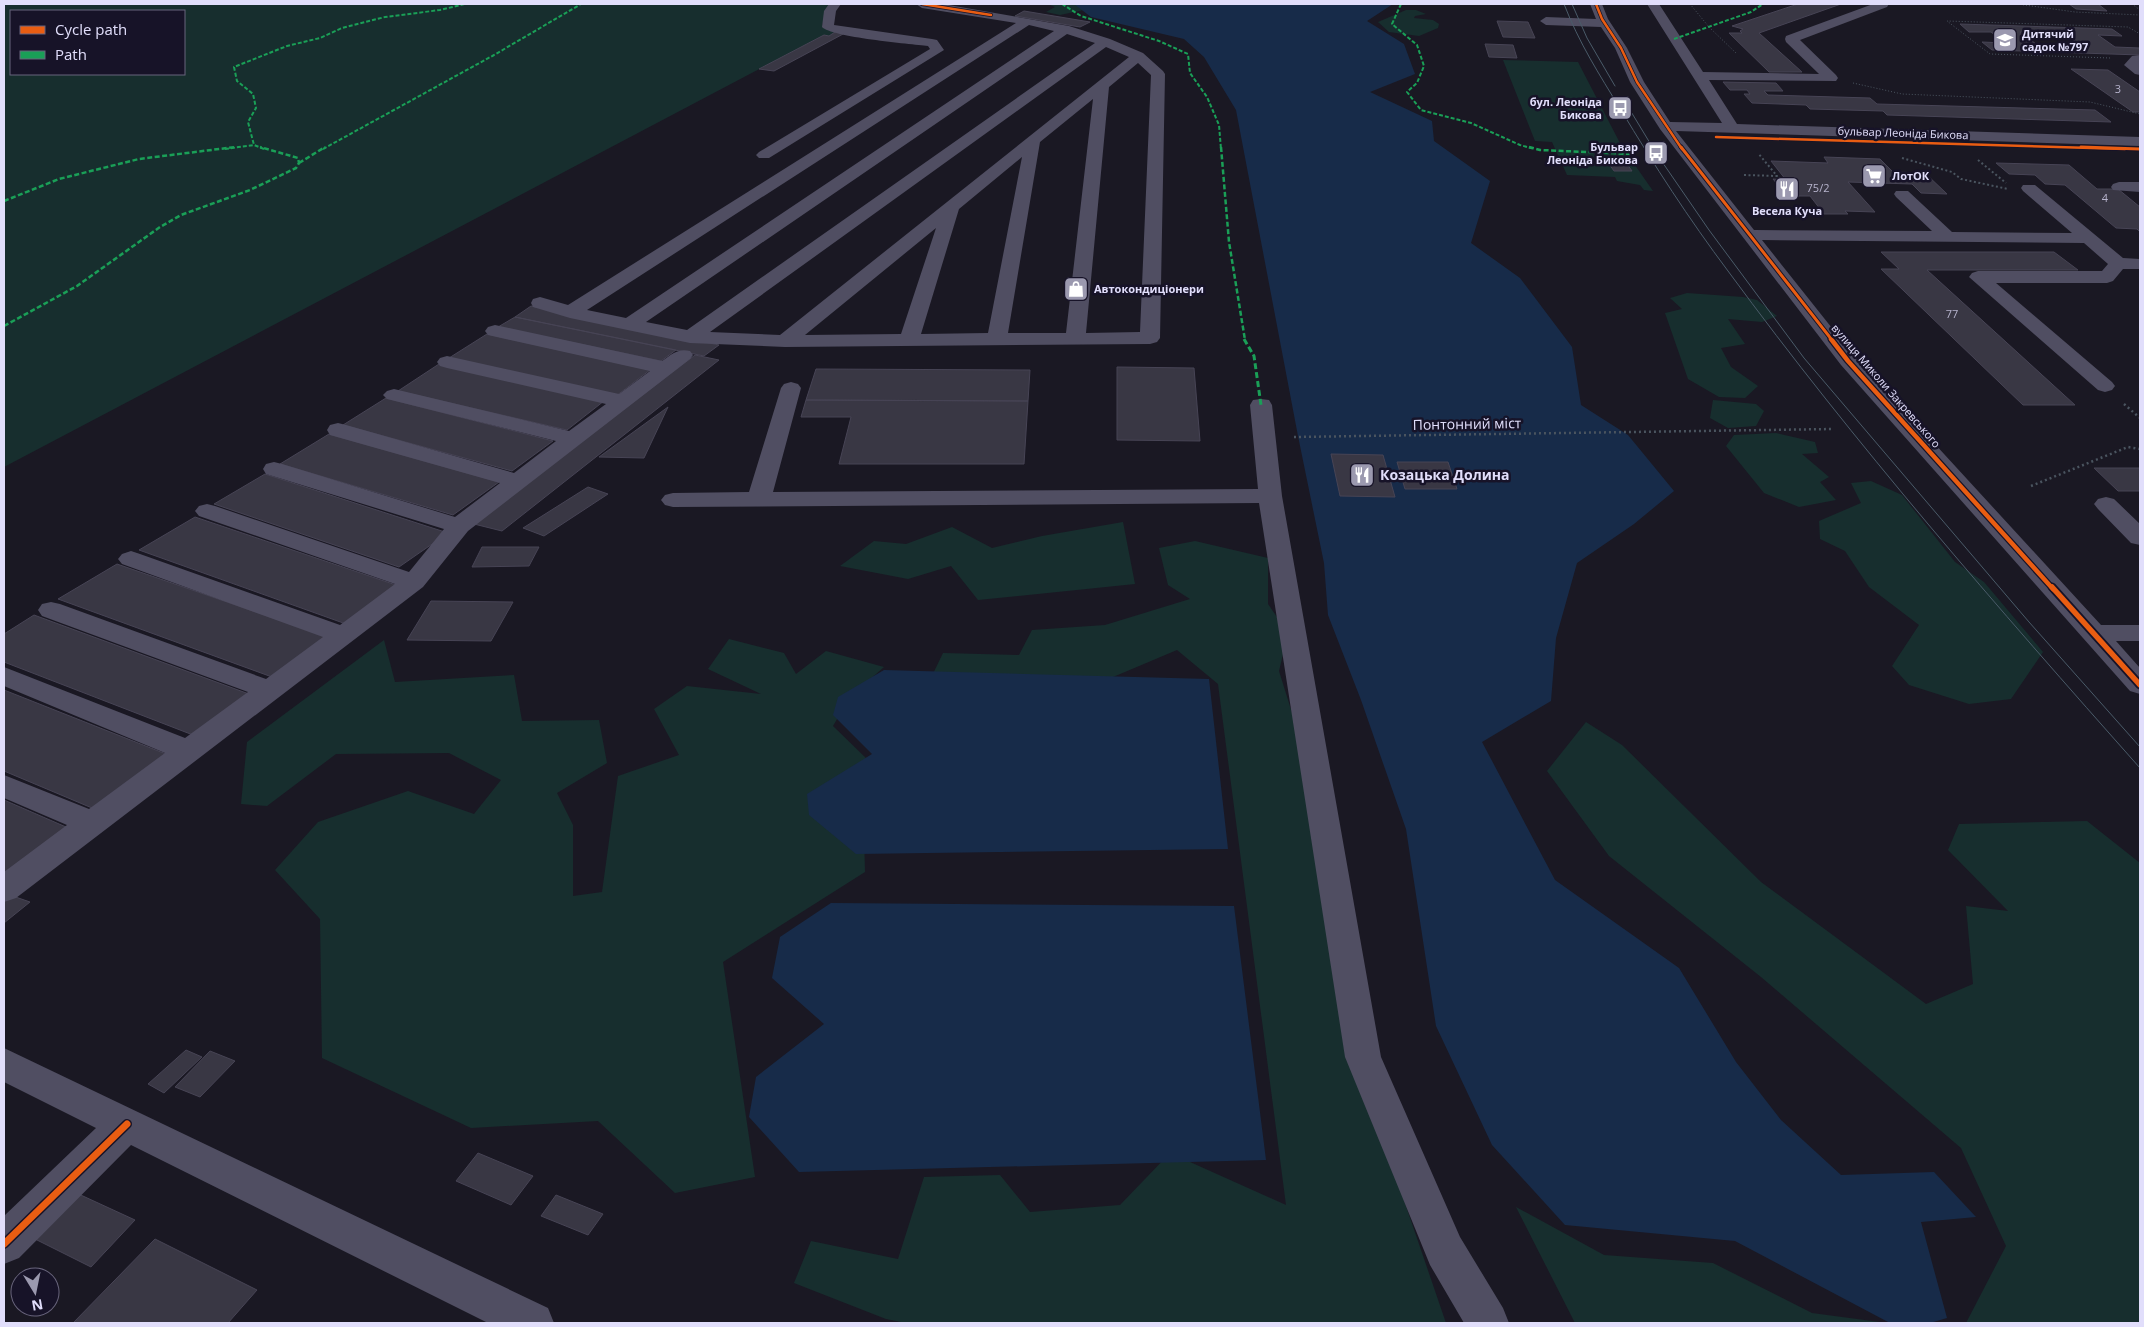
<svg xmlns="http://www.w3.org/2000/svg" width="2144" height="1327" font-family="'Open Sans',sans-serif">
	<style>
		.green { fill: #172e2e; fill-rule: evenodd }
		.water { fill: #172b49 }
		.building { fill: #393744; stroke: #474455; fill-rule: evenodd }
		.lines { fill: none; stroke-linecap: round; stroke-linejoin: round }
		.path-far2 { stroke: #4a545f; stroke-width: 1; stroke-dasharray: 1 2; stroke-linecap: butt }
		.path-far1 { stroke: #4a545f; stroke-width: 2; stroke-dasharray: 2 2.5; stroke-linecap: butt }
		.path { stroke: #4a545f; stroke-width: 2.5; stroke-dasharray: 2 3; stroke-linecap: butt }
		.minor { fill: #504e62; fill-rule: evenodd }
		.tram { stroke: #4a5b69; stroke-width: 1 }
		.quiet-far2 { stroke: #1a9f57; stroke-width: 2; stroke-dasharray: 4 2; stroke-linecap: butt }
		.quiet-far1 { stroke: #1a9f57; stroke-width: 2.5; stroke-dasharray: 5 2.5; stroke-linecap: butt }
		.quiet { stroke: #1a9f57; stroke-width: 3; stroke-dasharray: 6 3; stroke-linecap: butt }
		.cycleway-far4-casing { stroke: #171328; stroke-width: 4 }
		.cycleway-far3-casing { stroke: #171328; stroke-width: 5 }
		.cycleway-far2-casing { stroke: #171328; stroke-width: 7 }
		.cycleway-far1-casing { stroke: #171328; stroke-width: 9 }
		.cycleway-casing { stroke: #171328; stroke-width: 10 }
		.cycleway-far4 { stroke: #e95d12; stroke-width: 2.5 }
		.cycleway-far3 { stroke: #e95d12; stroke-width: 3 }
		.cycleway-far2 { stroke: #e95d12; stroke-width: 4.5 }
		.cycleway-far1 { stroke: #e95d12; stroke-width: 5.5 }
		.cycleway { stroke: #e95d12; stroke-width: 7 }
		.labels { text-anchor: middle; stroke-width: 5; stroke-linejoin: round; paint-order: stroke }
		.far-poi-label { font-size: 11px; font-weight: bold; fill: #e1defb; stroke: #171328; text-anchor: start }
		.number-label { font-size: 11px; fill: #b7b4cd }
		.far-street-label { font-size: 11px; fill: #e1defb; stroke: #171328 }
		.street-label { font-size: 14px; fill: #e1defb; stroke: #171328 }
		.poi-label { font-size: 14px; font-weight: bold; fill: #e1defb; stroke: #171328; text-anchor: start }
	</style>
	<rect width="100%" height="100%" fill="#1a1823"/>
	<!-- green -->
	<path class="green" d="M4,4H829L822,25L835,32L829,36L824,35L4,467ZM11,11H184V74H11Z
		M1048,4H1098V7L1060,15L1046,12L1055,7Z
		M1406,10H1416L1426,14L1415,16L1414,18L1433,20L1439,24L1438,28L1419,36L1389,32L1378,22Z
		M1503,60L1578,62L1621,145L1653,191L1644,190L1640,185L1617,181L1615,177L1567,175L1552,142L1535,141Z
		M1687,293L1743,297L1757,300L1777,316L1762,322L1728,319L1745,344L1721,348L1731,367L1758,386L1745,398L1719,397L1688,379L1665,313L1682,309L1670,298Z
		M1713,400L1756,404L1764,411L1756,426L1728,428L1710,418Z
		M1776,433L1815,442L1818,453L1802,454L1829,477L1820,482L1836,500L1799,507L1764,493L1726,446L1734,435Z
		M1871,481L1902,495L1955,562L1984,582L2043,652L2011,699L1969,704L1909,685L1892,666L1919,625L1869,587L1845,551L1820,539L1819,521L1861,503L1851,483Z
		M1123,522L1135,584L978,600L951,566L908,579L840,566L874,541L906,544L952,527L992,548L1042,536Z
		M1195,541L1268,558V604L1288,633L1279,671L1302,745L1355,1057L1446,1323H906L886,1319L794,1283L811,1241L898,1259L924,1177L1000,1175L1030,1212L1120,1205L1170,1153L1286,1205L1218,684L1177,650L1087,688L929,682L943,653L1019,655L1032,630L1105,625L1190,599L1168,585L1159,548Z
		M729,639L784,653L796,674L826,651L884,667L850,697L833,726L869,761L864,835L865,872L723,962L755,1177L675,1193L598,1121L471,1128L322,1058L320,919L275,870L318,822L408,791L474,814L501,780L449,753L336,754L267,806L241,804L247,742L384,640L395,682L514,675L522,721L599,720L607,763L557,793L573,825V896L602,892L618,776L679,755L654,709L687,686L761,694L708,669Z
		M1586,722L1622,745L1761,882L1926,1004L1973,984L1966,906L2008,911L1948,850L1959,824L2087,821L2140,863V1323H1966L2006,1246L1961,1148L1761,977L1609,856L1547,771Z
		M1516,1207L1604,1255L1713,1263L1812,1313L1887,1323H1575Z"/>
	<!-- water -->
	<path class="water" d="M1074,4H1393L1367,21L1404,44L1415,74L1370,92L1432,121L1434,141L1490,181L1471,243L1520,278L1572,347L1581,405L1628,435L1674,491L1634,524L1577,563L1556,638L1551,701L1482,742L1555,880L1679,968L1736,1062L1781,1120L1841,1175L1934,1172L1976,1217L1921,1222L1947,1318L1930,1323H1890L1735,1241L1565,1225L1492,1145L1436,1026L1406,829L1361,700L1328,615L1324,563L1298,436L1236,110L1204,57L1184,39L1091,17Z
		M884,670L1209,679L1228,849L856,854L809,815L807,794L872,754L833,715L838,697Z
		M831,903L1234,906L1266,1160L799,1172L749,1117L756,1077L824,1024L772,978L780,937Z"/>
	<!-- building -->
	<path class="building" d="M1798,4H1841L1759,33L1802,72H1769L1729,33H1742L1740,31L1743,29L1732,26Z
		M2069,4H2098L2107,11L2076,9Z
		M1024,11L1090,22L1080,27L1015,16Z
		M1497,21L1528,22L1535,38L1503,37Z
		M1960,24L2112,29L2122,36L2098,35L2115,47L2140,48V55L1992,50L1982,42L2005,43L1991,32H1969ZM2020,32L2065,34L2082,46L2036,44Z
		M835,32L845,33L774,71L759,69L824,35L829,36Z
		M1485,44L1513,45L1517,58L1489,57Z
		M2071,69L2108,70L2140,92V112H2133Z
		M1723,82L1776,83L1783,91H1764L1768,95L1870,98L1877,104L2095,110L2111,122L1887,115L1883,111L1810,109L1806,105L1752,103L1744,94H1750L1747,90H1730Z
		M1824,157L1880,159L1893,172L1925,173L1947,194L1921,193L1912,184L1848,182L1875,212L1845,211L1848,214H1824L1810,196H1787L1773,179L1786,180L1771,161L1828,163Z
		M1996,163L2069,165L2097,189H2118L2140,207V232L2137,229L2116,228L2065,185L2045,184L2035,175L2009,174Z
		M1609,164H1627L1632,171H1614Z
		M1881,252H2054L2078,270H1927L2075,405H2023L1881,269H1899Z
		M531,306L719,345L704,356L515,317Z
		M515,317L676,350L661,361L498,327Z
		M487,334L650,370L616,396L449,358Z
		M695,355L719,360L502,531L474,524Z
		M439,364L604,401L567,430L398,391Z
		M1117,367L1194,368L1200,441L1117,440Z
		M816,369L1030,370L1028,401L806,400Z
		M386,398L553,441L512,471L343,425Z
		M806,400L1028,401L1024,464H839L851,417H801Z
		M668,407L644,458L599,457Z
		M329,434L499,482L453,515L280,464Z
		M1331,454L1383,455L1395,497L1340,496Z
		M1397,462H1448L1457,489H1405L1402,479H1390L1388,471L1400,472Z
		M2094,468H2140V491H2118Z
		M265,474L448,533L399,567L214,504Z
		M588,487L608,494L544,536L523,528Z
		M195,517L399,586L346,624L139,550Z
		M482,547H539L529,566L472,567Z
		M117,564L328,637L272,677L58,599Z
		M431,601L513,602L491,641L407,640Z
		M34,615L249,694L193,735L4,662V634Z
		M4,690L166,754L92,808L4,771Z
		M4,800L66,827L4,873Z
		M7,894L30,902L4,923V897Z
		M186,1050L202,1057L164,1093L148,1084Z
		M210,1051L235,1061L200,1097L175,1087Z
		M478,1153L533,1176L511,1205L456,1181Z
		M72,1191L135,1220L91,1267L27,1235Z
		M556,1195L603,1214L588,1235L541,1216Z
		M155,1239L257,1290L228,1323H73Z"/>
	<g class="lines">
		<!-- path-far2 -->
		<path class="path-far2" d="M1690,4L1709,27L1737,54
			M2017,4L2075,12L2140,15
			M2132,4L2140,10
			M2110,58L1990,54L1947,21L2128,27L2140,34
			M1853,83L1902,94L2090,102L2140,114"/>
		<!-- path-far1 -->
		<path class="path-far1" d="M1902,158L1952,172L1961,179L2008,189
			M1978,160L2006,183
			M1744,175L1777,176L1758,153"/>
		<!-- path -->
		<path class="path" d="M2124,404L2140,418
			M1294,437L1833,429
			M2031,486L2128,447L2140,449"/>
		<!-- minor -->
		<path class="minor" d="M829,4H841L836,11L834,25L932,39L937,40L944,50L769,158H759L756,155L759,152L930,49L928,46C910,44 831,37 822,27L824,11Z
			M916,4H943L1069,26L1110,39L1143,53L1163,71L1165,74L1160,338L1157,342L1150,344L785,347L690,343L570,318L533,307L531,303L533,299L540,297L568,305L1016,23L922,8ZM1029,25L1054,31L626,318L587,310ZM1067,34L1095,43L687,330L646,322ZM1106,47L1129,57L780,335L710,332ZM1138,63L1151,75L1140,332L1086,333L1109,87ZM1093,99L1066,333H1008L1040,142ZM1022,157L988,333L921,334L959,209ZM936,228L901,334L805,335Z
			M1590,4H1602L1608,19L1627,48L1644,82L1670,122L1722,123L1647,4H1659L1703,72L1819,74L1786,42L1785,39L1786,36L1873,4H1889L1887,7L1800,40L1836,75L1838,78L1836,81L1709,80L1737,124L2140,137V146L1676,131L1754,230L1932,231L1896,197L1894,194L1896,191H1908L1952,232L2072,233L2023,191L2021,188L2023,185H2035L2123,258L2140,259V269H2123L2113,281L2107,283H1996L2112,382L2115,386L2112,390L2105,392L2098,390L1969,277L1972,273L1978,271H2102L2108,264L2084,243L1762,240L1855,357L2101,625H2140V641H2116L2140,668V694L2130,691L1841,365L1660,129L1630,82L1615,48L1601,27L1546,25L1540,21L1546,17L1596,19Z
			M2140,55V75L2135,74L2124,65L2132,56Z
			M2119,182H2140V192L2113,190L2111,187L2113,184Z
			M495,325L662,361C672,354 678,348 690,351L693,355L690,359L468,531L423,587L16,898L4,902V872L67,825L4,798V775L89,809L165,753L4,686V667L185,738L248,692L42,616L38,610L42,604L51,602L60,604L266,679L323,637L122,564L118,559L122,554L131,551L140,554L340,625L395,584L199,516L195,511L199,506L207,504L215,506L409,572L444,529L266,474L263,469L266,464L274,462L282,464L455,517L500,483L330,435L327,430L330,425L338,423L346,425L514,473L556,441L387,399L383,395L387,391L394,389L569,431L606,404L447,368L440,366L437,362L440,358L447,356L619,394L650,371L488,335L485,331L488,327Z
			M791,382L798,384L801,388L773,492L1258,489L1250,405L1253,400L1261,399L1269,400L1272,405L1282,496L1381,1057L1460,1237L1503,1308L1509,1323H1464L1430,1265L1345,1057L1259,503L673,507L665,505L661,500L665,495L673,493L749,492L781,388L784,384Z
			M2106,497L2114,499L2140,524V545L2131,543L2098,509L2094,504L2098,499Z
			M4,1048L548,1308L554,1323H488L131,1145L19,1258L4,1264V1216L96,1128L4,1082Z"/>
		<!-- tram -->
		<path class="tram" d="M1564,4C1579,43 1599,74 1621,110C1654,165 1689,219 1728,271C1855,444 1997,607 2140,768
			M1572,4L1587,38L1615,86
			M1630,110L1656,153L1709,230L1804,358L2029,622L2140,747"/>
		<!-- quiet-far2 -->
		<path class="quiet-far2" d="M1062,4L1081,16L1159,41L1188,54L1190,73L1207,97L1219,125L1221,149
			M1401,4L1392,24L1417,45L1424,66L1417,83L1407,92L1421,110L1471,123L1520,145L1534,149
			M1674,39L1751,12L1763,4
			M225,149L254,145
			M264,149L254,145L248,122L256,108L253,94L237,81L234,67L287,46L320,38L342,28L385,17L440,10L465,4
			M323,149L494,55L581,4"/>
		<!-- quiet-far1 -->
		<path class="quiet-far1" d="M1221,147L1229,242L1245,340
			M1529,147L1540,150L1632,154
			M299,163L325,147
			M4,201L59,179L139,159L235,147
			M4,326L77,286L160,227L181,215L250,190L296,168L299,163L298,158L260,147"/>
		<!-- quiet -->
		<path class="quiet" d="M1244,339L1254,356L1261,405"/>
		<defs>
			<path id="cycleway-far4" d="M922,4L991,15
				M1596,4L1602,19L1621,48L1637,82L1682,149
				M1716,137L2125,149"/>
			<path id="cycleway-far3" d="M1681,147L1832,340
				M2081,147L2140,149"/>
			<path id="cycleway-far2" d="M1831,339L1848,361L2053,589"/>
			<path id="cycleway-far1" d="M2052,587L2140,685"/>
			<path id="cycleway" d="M4,1244L127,1124"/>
		</defs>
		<!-- cycleway-far4 casing -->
		<use href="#cycleway-far4" class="cycleway-far4-casing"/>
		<!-- cycleway-far3 casing -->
		<use href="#cycleway-far3" class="cycleway-far3-casing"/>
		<!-- cycleway-far2 casing -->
		<use href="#cycleway-far2" class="cycleway-far2-casing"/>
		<!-- cycleway-far1 casing -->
		<use href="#cycleway-far1" class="cycleway-far1-casing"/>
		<!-- cycleway casing -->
		<use href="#cycleway" class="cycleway-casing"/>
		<!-- cycleway-far4 -->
		<use href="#cycleway-far4" class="cycleway-far4"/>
		<!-- cycleway-far3 -->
		<use href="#cycleway-far3" class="cycleway-far3"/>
		<!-- cycleway-far2 -->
		<use href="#cycleway-far2" class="cycleway-far2"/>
		<!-- cycleway-far1 -->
		<use href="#cycleway-far1" class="cycleway-far1"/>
		<!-- cycleway -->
		<use href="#cycleway" class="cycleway"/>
	</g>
	<!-- icons -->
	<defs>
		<symbol id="school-square" viewBox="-11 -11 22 22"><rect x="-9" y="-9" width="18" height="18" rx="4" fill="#9b99af" stroke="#171328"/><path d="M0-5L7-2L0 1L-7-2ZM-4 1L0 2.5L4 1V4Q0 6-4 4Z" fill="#fff"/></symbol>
		<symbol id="bus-square" viewBox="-11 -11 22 22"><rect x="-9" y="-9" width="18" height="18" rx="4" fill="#9b99af" stroke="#171328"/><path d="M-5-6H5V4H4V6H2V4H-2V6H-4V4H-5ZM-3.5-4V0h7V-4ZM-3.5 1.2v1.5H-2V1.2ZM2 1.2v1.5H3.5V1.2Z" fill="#fff"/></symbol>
		<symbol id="supermarket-square" viewBox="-11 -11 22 22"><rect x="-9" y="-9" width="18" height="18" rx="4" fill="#9b99af" stroke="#171328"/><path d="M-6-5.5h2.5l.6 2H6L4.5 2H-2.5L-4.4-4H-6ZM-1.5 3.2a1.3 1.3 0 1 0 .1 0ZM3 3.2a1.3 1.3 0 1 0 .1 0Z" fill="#fff"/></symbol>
		<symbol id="restaurant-square" viewBox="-11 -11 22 22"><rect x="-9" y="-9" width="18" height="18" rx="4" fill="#9b99af" stroke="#171328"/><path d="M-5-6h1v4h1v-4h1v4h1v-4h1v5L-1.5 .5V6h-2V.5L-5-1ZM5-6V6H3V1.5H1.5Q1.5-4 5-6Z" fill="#fff"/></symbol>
		<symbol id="shop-square" viewBox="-11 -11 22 22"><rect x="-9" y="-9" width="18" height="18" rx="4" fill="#9b99af" stroke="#171328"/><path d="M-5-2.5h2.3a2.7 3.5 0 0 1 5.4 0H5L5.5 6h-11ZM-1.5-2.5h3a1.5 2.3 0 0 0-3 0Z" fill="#fff"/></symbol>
	</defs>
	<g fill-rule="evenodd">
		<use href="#school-square" x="1991" y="26" width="28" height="28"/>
		<use href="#bus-square" x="1606" y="94" width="28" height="28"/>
		<use href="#bus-square" x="1642" y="139" width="28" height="28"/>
		<use href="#supermarket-square" x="1860" y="162" width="28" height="28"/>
		<use href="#restaurant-square" x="1773" y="175" width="28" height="28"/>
		<use href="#shop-square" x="1062" y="275" width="28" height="28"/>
		<use href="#restaurant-square" x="1348" y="461" width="28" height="28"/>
	</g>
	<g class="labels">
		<!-- far-poi labels -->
		<g class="far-poi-label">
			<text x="2022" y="38">Дитячий<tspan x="2022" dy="13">садок №797</tspan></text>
			<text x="1602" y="106" text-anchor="end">бул. Леоніда<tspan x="1602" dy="13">Бикова</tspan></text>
			<text x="1638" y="151" text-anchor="end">Бульвар<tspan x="1638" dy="13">Леоніда Бикова</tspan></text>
			<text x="1892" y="180">ЛотОК</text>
			<text x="1787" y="215" text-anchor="middle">Весела Куча</text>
			<text x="1094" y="293">Автокондиціонери</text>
		</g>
		<!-- number labels -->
		<g class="number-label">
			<text x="2118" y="93">3</text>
			<text x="1818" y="192">75/2</text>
			<text x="2105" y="202">4</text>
			<text x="1952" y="318">77</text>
		</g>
		<!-- far-street labels -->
		<g class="far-street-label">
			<text transform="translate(1903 133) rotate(2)" y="4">бульвар Леоніда Бикова</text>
			<text transform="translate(1886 386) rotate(49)" y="4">вулиця Миколи Закревського</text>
		</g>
		<!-- street labels -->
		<g class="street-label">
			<text transform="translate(1467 424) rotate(-1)" y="5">Понтонний міст</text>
		</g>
		<!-- poi labels -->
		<g class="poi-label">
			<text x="1380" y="480">Козацька Долина</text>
		</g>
	</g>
	<!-- border -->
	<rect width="2144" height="1327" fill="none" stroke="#e1defb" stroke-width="10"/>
	<!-- legend -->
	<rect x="10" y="10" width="175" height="65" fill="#171328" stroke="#68647c"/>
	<rect x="20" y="26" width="25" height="8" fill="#e95d12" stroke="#68647c"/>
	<text x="55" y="35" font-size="15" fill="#e1defb">Cycle path</text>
	<rect x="20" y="51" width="25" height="8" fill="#1a9f57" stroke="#68647c"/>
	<text x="55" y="60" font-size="15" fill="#e1defb">Path</text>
	<!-- north arrow -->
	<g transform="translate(35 1292) rotate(170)"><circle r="24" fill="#171328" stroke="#68647c"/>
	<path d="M0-4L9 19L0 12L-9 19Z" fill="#9b99af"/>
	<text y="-8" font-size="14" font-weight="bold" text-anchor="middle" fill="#e1defb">N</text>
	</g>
</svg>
